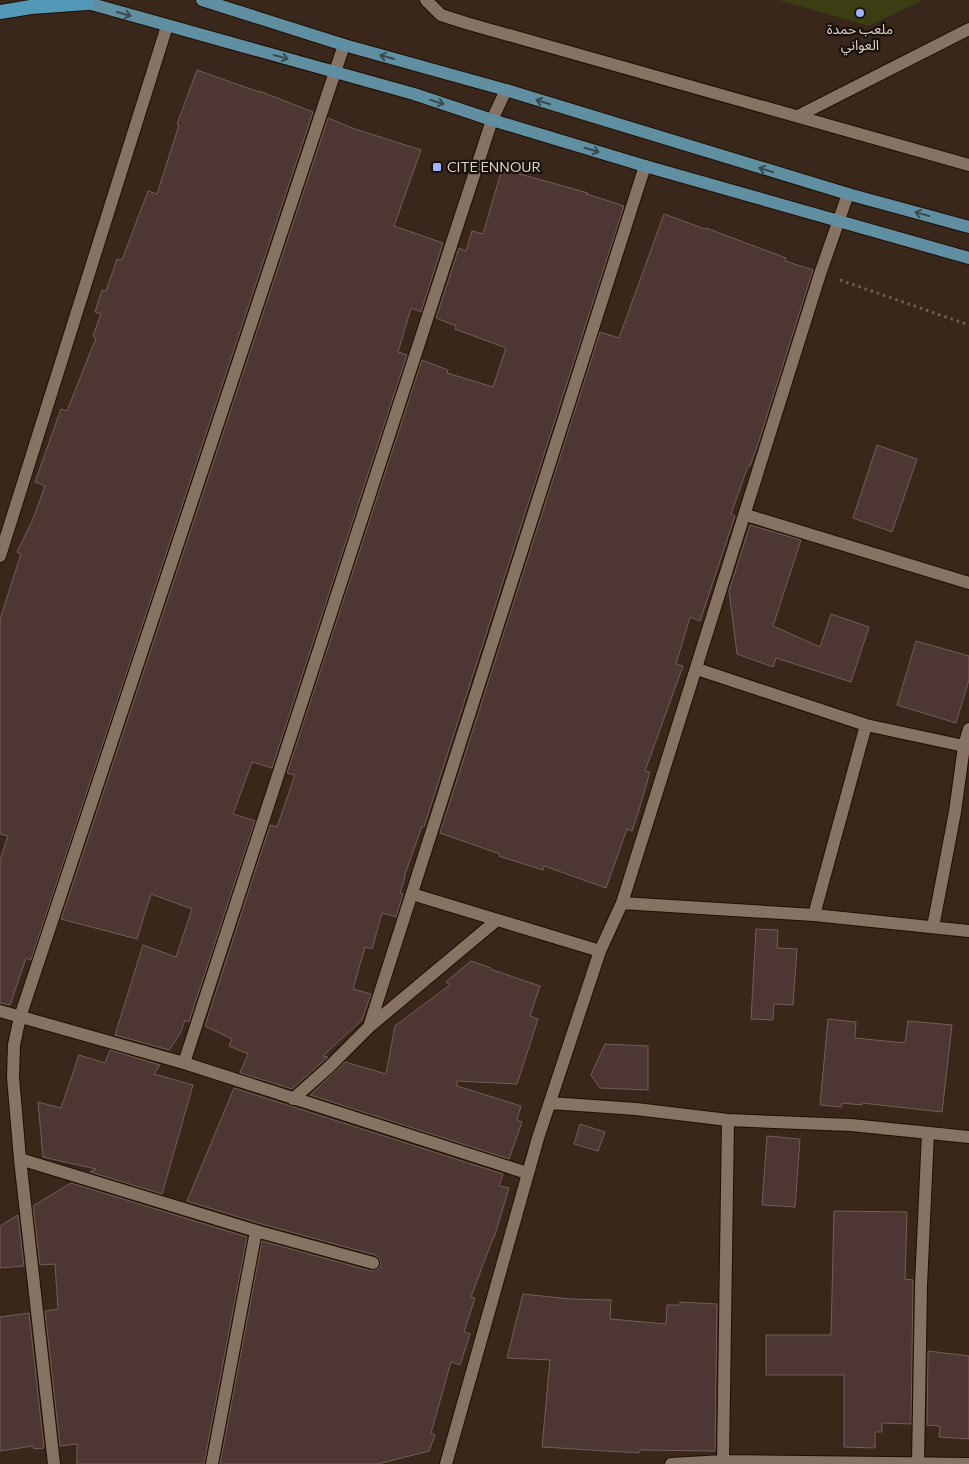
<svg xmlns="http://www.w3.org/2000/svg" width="969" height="1464" font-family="Commissioner,'Noto Sans Arabic',sans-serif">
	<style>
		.green { fill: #3b3d12 }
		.building { fill: #4e3733; stroke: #755c58 }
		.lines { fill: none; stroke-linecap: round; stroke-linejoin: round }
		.service-casing { stroke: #1f1004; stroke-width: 14 }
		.minor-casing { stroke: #1f1004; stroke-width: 14 }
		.primary-casing { stroke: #1f1004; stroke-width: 14 }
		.trunk-casing { stroke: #1f1004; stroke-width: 16 }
		.path { stroke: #6e5f54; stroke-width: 3; stroke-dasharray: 2.5 4; stroke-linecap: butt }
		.service { stroke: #877364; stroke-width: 12 }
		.minor { stroke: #877364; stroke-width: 12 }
		.primary { stroke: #618fa2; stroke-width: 12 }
		.trunk { stroke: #5498b7; stroke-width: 14 }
		.oneway { stroke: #394a50 }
		.poi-dot { fill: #9db4fd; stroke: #19120c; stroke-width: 2 }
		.labels { text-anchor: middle; stroke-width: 4.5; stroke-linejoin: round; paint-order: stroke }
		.poi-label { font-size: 14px; fill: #ddd2ca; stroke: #19120c }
	</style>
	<rect width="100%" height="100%" fill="#38271a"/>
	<!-- green -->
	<path class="green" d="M778,0H923L869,26Z"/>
	<!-- building -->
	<path class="building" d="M197,70L259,92V91L313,112L31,960L26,958L10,1005L0,1003V860L8,836L0,834V619L21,554L17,552L33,519L45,486L35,482L61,409L67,411L96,338L93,336L101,314L95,312L102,290L106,291L117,259L122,260L148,191L157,194L179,125L177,124Z
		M328,118L355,129L421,150L394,226L443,243L421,312L411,308L398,352L407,355L272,768L252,762L233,814L255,821L189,1022L185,1020L180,1034L169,1050L115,1035L143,945L176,957L192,909L151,894L137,939L61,919Z
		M502,169L588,193L587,194L624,206L424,827L422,826L404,877H405L400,893L403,894L396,917L382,913L372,949L365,947L353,989L371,994L362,1020L323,1056L328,1057L292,1089L240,1073L248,1054L229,1046L232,1039L205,1026L270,825L277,827L295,775L287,773L422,360L448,370L447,373L493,387L506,348L455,329L456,326L436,318L459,248L466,251L472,231L483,234Z
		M664,214L705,229L706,228L786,258L785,261L813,270L758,444L750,466H748L731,514L735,516L700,621L690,617L676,664L683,666L645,771L650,772L638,813L632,831L627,829L606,888L544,866L543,870L499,856L500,854L440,833L600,332L619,338Z
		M877,445L917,459L892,532L853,518Z
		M750,525L801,540L773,626L820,647L831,614L869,627L851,682L776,658L773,667L737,654L729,591Z
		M916,641L969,656V680L956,723L897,705Z
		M756,929L778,930L777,948L797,949L793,1005L774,1004L773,1020L751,1019Z
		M471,961L491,968L490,969L540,986L530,1016L538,1019L517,1084L457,1081V1086L521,1106L517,1120L522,1122L509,1159L310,1095L345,1062L386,1074L395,1026L450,985L446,982Z
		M828,1019L856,1022L855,1038L905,1043L908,1021L952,1025L942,1112L862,1103V1105L842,1103L841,1107L820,1105Z
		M605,1044L648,1046V1090L600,1088L591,1075Z
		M110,1050L160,1065L154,1074L193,1085L162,1194L90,1172L96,1169L43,1157L38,1102L61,1108L79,1055L105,1063Z
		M234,1088L503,1174L499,1186L509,1188L494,1238H493L471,1297L475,1298L464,1332L470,1334L460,1365L451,1362L431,1433L435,1435L429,1451L378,1464H220L262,1241L371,1271L378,1269L381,1265L379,1258L375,1255L258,1223L187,1201Z
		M580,1124L605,1132L598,1151L574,1144Z
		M767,1136L800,1139L795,1207L762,1205Z
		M71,1183L247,1237L204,1464H77V1444L60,1446L45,1311L58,1309L55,1264L40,1265L33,1206Z
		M834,1211L907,1212L905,1279L913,1280L911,1424L882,1423V1432H875V1448L844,1447V1375H766V1335H831Z
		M18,1215L24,1266L0,1268V1226Z
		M523,1294L570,1299L611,1300L610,1319L666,1324L667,1305H680V1302L717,1304L715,1451L640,1450L639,1453L542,1447L550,1360L507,1358Z
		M29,1313L44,1448L34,1449L33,1446L0,1451V1317Z
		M928,1351L969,1356V1439L939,1437L940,1426L927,1425Z"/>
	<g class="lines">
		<defs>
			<path id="service" d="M426,0L441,15L466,23L969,165
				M798,116L969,29"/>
			<path id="minor" d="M746,515L969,583
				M0,556L167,26
				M697,669L866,725L964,746
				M412,894L600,951
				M622,903L814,915L969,931
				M814,915L866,725
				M933,927L955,812L964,746L969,729
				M0,1011L184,1063L527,1173
				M369,1027L645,166
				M184,1063L492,120L506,90
				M293,1099L329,1067L369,1027L497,920
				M550,1103L636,1109L728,1120L851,1125L969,1137
				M20,1159L256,1231L373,1263
				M723,1461L728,1120
				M54,1464L20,1159L13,1077L14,1045L20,1017L344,45
				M212,1464L256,1231
				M446,1464L538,1138L600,951L622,903L820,274L848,194
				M671,1464L723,1461L969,1464
				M918,1464L921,1285L928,1133"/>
			<path id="primary" d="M77,0L414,94L492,120L645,166L969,258
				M202,0L344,45L506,90L848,194L969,227"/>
			<path id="trunk" d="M0,12L31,7L87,3"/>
		</defs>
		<!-- service casing -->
		<use href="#service" class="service-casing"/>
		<!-- minor casing -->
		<use href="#minor" class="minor-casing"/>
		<!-- primary casing -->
		<use href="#primary" class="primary-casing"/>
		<!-- trunk casing -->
		<use href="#trunk" class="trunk-casing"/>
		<!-- path -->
		<path class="path" d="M840,280L969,325"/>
		<!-- service -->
		<use href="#service" class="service"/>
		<!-- minor -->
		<use href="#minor" class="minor"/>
		<!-- primary -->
		<use href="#primary" class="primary"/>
		<!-- trunk -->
		<use href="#trunk" class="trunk"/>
	</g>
	<!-- one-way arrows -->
	<defs><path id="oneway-shaft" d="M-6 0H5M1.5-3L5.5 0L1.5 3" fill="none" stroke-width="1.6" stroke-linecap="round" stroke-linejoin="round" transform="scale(1.25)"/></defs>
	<g class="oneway">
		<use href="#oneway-shaft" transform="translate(124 14) rotate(16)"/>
		<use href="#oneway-shaft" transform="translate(281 57) rotate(15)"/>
		<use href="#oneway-shaft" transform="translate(387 57) rotate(-164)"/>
		<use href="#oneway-shaft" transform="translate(437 102) rotate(18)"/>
		<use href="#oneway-shaft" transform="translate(543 102) rotate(-163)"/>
		<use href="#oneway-shaft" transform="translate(592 150) rotate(17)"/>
		<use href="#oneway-shaft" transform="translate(766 170) rotate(-163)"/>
		<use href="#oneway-shaft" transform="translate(922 214) rotate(-165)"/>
	</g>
	<!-- markers -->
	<g class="poi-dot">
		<circle cx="860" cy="13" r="5"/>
		<rect x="432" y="162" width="10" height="10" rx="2.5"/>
	</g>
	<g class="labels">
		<!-- poi labels -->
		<g class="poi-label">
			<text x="860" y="34">ملعب حمدة<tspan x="860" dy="16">العواني</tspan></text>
			<text x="447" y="172" text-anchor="start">CITE ENNOUR</text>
		</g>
	</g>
</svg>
